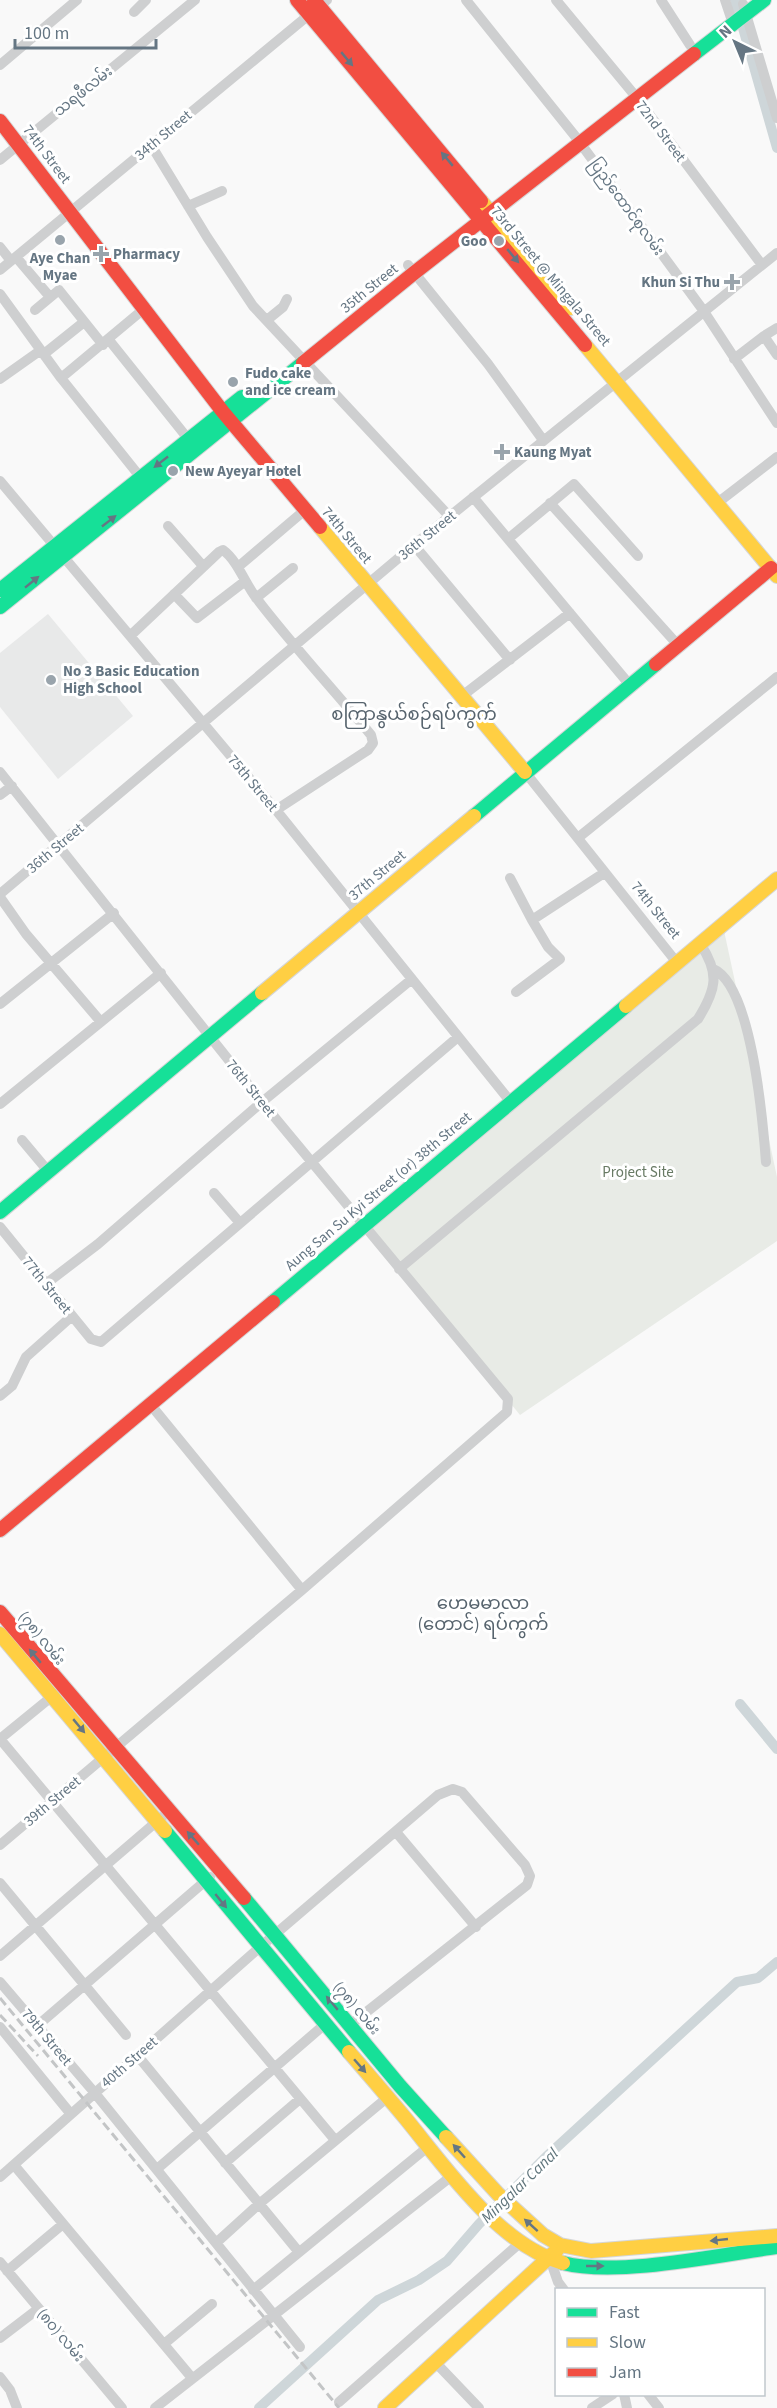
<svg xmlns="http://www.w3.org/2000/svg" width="777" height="2408" font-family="'Source Sans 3','Noto Sans Myanmar',sans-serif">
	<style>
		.built { fill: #e8e9e9 }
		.green { fill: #e8ebe6 }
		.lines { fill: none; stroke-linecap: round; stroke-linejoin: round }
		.canal { stroke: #ced6d9; stroke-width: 10 }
		.fast-casing { stroke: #d5d6d7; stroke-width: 16 }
		.slow-casing { stroke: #d5d6d7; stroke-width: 16 }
		.jam-casing { stroke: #d5d6d7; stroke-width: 16 }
		.street { stroke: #cecfd0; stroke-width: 10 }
		.fast { stroke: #16e098; stroke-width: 14 }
		.slow { stroke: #ffcf43; stroke-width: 14 }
		.jam { stroke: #f24e42; stroke-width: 14 }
		.rail { stroke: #c3c5c6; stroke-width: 3; stroke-dasharray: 9 4.5; stroke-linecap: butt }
		.oneway { fill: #657683 }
		.poi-dot { fill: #99a4ac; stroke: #fff; stroke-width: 2 }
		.labels { text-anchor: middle; stroke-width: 6; stroke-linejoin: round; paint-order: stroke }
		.street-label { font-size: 15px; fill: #657683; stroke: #fff }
		.poi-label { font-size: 15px; font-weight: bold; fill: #657683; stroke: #fff; text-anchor: start }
		.park-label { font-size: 15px; fill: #687a64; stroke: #fff }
		.water-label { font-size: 16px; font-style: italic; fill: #60757c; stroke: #fff }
		.quarter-label { font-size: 18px; fill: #57646e; stroke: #fff }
	</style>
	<rect width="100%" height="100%" fill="#f9f9f9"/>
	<!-- built -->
	<path class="built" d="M48,614L133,716L58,779L0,707V653Z"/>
	<!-- green -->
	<path class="green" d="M723,926L777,1177V1241L520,1415L364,1223Z"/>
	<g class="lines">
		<!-- canal -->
		<path class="canal" d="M735,0L777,148
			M740,1704L777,1749
			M259,2408L378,2300L419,2280L447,2261L479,2224L546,2157L737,1982L758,1978L777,1962"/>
		<defs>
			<path id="fast" d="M694,54L764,0
				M0,590L242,397
				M0,607L303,363
				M474,816L656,664
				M0,1212L262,993
				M273,1302L626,1006
				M165,1831L349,2052
				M244,1898L400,2086L446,2137
				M563,2263C617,2277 720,2255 777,2247"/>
			<path id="slow" d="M481,201L570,308
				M585,345L777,576
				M320,527L525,772
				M262,993L474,816
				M626,1006L777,879
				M0,1634L165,1831
				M349,2052C368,2074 387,2096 406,2119C446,2168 499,2245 563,2263
				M446,2137L498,2194L543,2235L560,2245L591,2251L777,2236
				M385,2408L557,2250"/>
			<path id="jam" d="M297,0L585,345
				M314,0L481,201
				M0,121L223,412L320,527
				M303,363L414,273L694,54
				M656,664L771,568
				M0,1530L273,1302
				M0,1612L244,1898"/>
		</defs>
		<!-- fast casing -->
		<use href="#fast" class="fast-casing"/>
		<!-- slow casing -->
		<use href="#slow" class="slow-casing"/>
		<!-- jam casing -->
		<use href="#jam" class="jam-casing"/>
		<!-- street -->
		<path class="street" d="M466,0L575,136L703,310L777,423
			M556,0L637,98L762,265
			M661,0L690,45
			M725,0L733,24
			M743,4L777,118
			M134,12L146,0
			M0,65L77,0
			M151,145L207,237L253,306L450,517
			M0,160L195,0
			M188,206L222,191
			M0,247L11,261
			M16,257L50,297
			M408,265L488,364L543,440
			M0,270L327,0
			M0,294L61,378L141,478
			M35,310L59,290L103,345
			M267,320L283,307L287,299
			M764,336L777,328
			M109,340L189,440
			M44,354L84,322
			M734,359L764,336L777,355
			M61,378L145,308
			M0,379L41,350
			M0,481L276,810L510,1101
			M473,497L629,684
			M550,503L677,644
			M716,504L777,457
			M168,526L203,566
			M508,539L574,484L638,556
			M414,545L510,660
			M238,567L305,510
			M174,594L197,618L244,582
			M256,598L293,568
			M130,636L219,552L223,550C238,561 245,584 257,599C293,646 333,689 371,735L373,743L368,750L276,810
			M462,696L570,613
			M0,772L262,1102L508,1399L507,1412L302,1590L0,1845
			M525,772L678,964
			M0,795L12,786
			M579,837L777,677
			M510,878L532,920L604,873
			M0,894L414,545L777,253
			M0,897L26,934L101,1022
			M713,969C752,985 763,1123 766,1162
			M516,992L560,959L548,947L532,920
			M0,1004L114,913
			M0,1104L161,973
			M22,1140L48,1171
			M214,1193L240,1223
			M0,1227L91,1339L101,1342L458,1037
			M399,1269L698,1019C716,990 720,974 701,945
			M47,1283L98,1244L262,1102L412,979
			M0,1396L12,1386L26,1357L72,1316
			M150,1404L302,1590
			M0,1739L335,2140
			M0,1739L55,1694
			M396,1832L476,1927
			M0,1883L126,2035
			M0,1956L162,1817
			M0,1982L94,2092L300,2347
			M37,2026L210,1877
			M0,2027L70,2113
			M137,2055L298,2251
			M225,2163L300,2099
			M14,2165L192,2378
			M157,2169L324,2025
			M0,2177L259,1948L438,1795L453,1789L462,1792L525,1865L530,1876L527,1885L350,2025
			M216,2243L259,2204L388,2097
			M550,2259L558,2282L564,2290
			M0,2262L122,2408
			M7,2271L63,2224
			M253,2290L429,2146
			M0,2338L38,2309
			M164,2344L212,2304
			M436,2363L479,2408
			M0,2377L10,2390L17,2408
			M624,2394L627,2408
			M648,2394L659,2408
			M339,2402L521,2242
			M155,2408L453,2175
			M592,2408L613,2394"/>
		<!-- fast -->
		<use href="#fast" class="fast"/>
		<!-- slow -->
		<use href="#slow" class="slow"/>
		<!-- jam -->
		<use href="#jam" class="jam"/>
		<!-- rail -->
		<path class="rail" d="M0,1998L339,2408
			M0,2015L38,2056"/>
	</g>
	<!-- one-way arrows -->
	<defs><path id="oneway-solid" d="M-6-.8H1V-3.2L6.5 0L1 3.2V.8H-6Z" transform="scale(1.5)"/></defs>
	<g class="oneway">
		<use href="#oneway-solid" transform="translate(347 59) rotate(50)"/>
		<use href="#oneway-solid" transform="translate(447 159) rotate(-130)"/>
		<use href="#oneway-solid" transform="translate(513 256) rotate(50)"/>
		<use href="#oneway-solid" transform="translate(161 462) rotate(142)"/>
		<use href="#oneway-solid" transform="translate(109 521) rotate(-38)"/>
		<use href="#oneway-solid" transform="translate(32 582) rotate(-39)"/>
		<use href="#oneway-solid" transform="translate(35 1656) rotate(-130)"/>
		<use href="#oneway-solid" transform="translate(79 1726) rotate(50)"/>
		<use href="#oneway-solid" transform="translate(193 1838) rotate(-131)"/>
		<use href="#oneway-solid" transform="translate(221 1901) rotate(51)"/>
		<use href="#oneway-solid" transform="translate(332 2003) rotate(-130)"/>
		<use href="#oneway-solid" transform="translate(360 2066) rotate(49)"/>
		<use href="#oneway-solid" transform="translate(459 2151) rotate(-132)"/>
		<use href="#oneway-solid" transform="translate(531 2225) rotate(-138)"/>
		<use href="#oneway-solid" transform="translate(719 2240) rotate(174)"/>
		<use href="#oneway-solid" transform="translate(595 2266)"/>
	</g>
	<!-- markers -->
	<g class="poi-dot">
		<circle cx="60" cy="240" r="6"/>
		<circle cx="499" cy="241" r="6"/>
		<path d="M98 245h6v6h6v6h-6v6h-6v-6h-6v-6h6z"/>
		<path d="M729 273h6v6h6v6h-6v6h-6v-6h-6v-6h6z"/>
		<circle cx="233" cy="382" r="6"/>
		<path d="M499 443h6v6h6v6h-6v6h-6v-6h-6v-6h6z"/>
		<circle cx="173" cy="471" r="6"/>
		<circle cx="51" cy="680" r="6"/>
	</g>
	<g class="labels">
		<!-- street labels -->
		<g class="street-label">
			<text transform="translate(83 91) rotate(-39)" y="5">သရဖီလမ်း</text>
			<text transform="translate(661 131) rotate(53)" y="5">72nd Street</text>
			<text transform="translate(163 135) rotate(-40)" y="5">34th Street</text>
			<text transform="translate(47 154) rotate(53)" y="5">74th Street</text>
			<text transform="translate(627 207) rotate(54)" y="5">ပြည်ထောင်စုလမ်း</text>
			<text transform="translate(551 276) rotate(50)" y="5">73rd Street @ Mingala Street</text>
			<text transform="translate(369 288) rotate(-39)" y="5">35th Street</text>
			<text transform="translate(347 535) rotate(50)" y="5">74th Street</text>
			<text transform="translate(427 535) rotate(-39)" y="5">36th Street</text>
			<text transform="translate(253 783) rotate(50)" y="5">75th Street</text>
			<text transform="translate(55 848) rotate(-40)" y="5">36th Street</text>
			<text transform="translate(377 875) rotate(-40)" y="5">37th Street</text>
			<text transform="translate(656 910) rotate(51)" y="5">74th Street</text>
			<text transform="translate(251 1088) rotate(51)" y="5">76th Street</text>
			<text transform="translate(378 1191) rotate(-40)" y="5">Aung San Su Kyi Street (or) 38th Street</text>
			<text transform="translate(47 1285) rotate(51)" y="5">77th Street</text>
			<text transform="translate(42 1638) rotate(51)" y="5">(၇၈) လမ်း</text>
			<text transform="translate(52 1801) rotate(-40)" y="5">39th Street</text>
			<text transform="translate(357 2008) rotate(50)" y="5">(၇၈) လမ်း</text>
			<text transform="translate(47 2037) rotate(50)" y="5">79th Street</text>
			<text transform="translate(129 2062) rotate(-41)" y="5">40th Street</text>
			<text transform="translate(61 2335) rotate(50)" y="5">(၈၀) လမ်း</text>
		</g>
		<!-- poi labels -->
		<g class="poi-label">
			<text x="487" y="246" text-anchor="end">Goo</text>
			<text x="113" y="259">Pharmacy</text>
			<text x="60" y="263" text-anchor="middle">Aye Chan<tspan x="60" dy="17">Myae</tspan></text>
			<text x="720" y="287" text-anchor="end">Khun Si Thu</text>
			<text x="245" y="378">Fudo cake<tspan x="245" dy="17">and ice cream</tspan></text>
			<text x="514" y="457">Kaung Myat</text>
			<text x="185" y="476">New Ayeyar Hotel</text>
			<text x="63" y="676">No 3 Basic Education<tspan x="63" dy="17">High School</tspan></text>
		</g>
		<!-- park labels -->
		<g class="park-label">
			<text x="638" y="1177">Project Site</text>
		</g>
		<!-- water labels -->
		<g class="water-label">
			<text transform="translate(519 2185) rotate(-44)" y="6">Mingalar Canal</text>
		</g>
		<!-- quarter labels -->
		<g class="quarter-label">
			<text x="414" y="720">စကြာနွယ်စဉ်ရပ်ကွက်</text>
			<text x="483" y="1609">ဟေမမာလာ<tspan x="483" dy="21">(တောင်) ရပ်ကွက်</tspan></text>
		</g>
	</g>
	<!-- legend -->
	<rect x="555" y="2288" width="210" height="108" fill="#ffffff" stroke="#c1c8cd" stroke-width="1.5"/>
	<rect x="567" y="2308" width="30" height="9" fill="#16e098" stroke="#c1c8cd" stroke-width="1.5"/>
	<text x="609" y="2318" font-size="18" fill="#657683">Fast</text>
	<rect x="567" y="2338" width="30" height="9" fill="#ffcf43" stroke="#c1c8cd" stroke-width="1.5"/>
	<text x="609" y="2348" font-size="18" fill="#657683">Slow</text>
	<rect x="567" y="2368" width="30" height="9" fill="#f24e42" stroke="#c1c8cd" stroke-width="1.5"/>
	<text x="609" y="2378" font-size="18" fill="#657683">Jam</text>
	<!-- north arrow -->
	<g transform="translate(735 42) rotate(317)" stroke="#ffffff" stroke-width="4.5" paint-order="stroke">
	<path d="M0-4.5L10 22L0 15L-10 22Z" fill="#657683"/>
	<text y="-9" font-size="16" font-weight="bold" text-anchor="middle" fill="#657683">N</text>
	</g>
	<!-- scale -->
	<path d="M15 39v9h141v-9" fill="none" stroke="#657683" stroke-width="3"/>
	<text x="24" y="39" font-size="18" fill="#657683" stroke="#ffffff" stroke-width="4.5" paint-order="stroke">100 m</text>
</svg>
